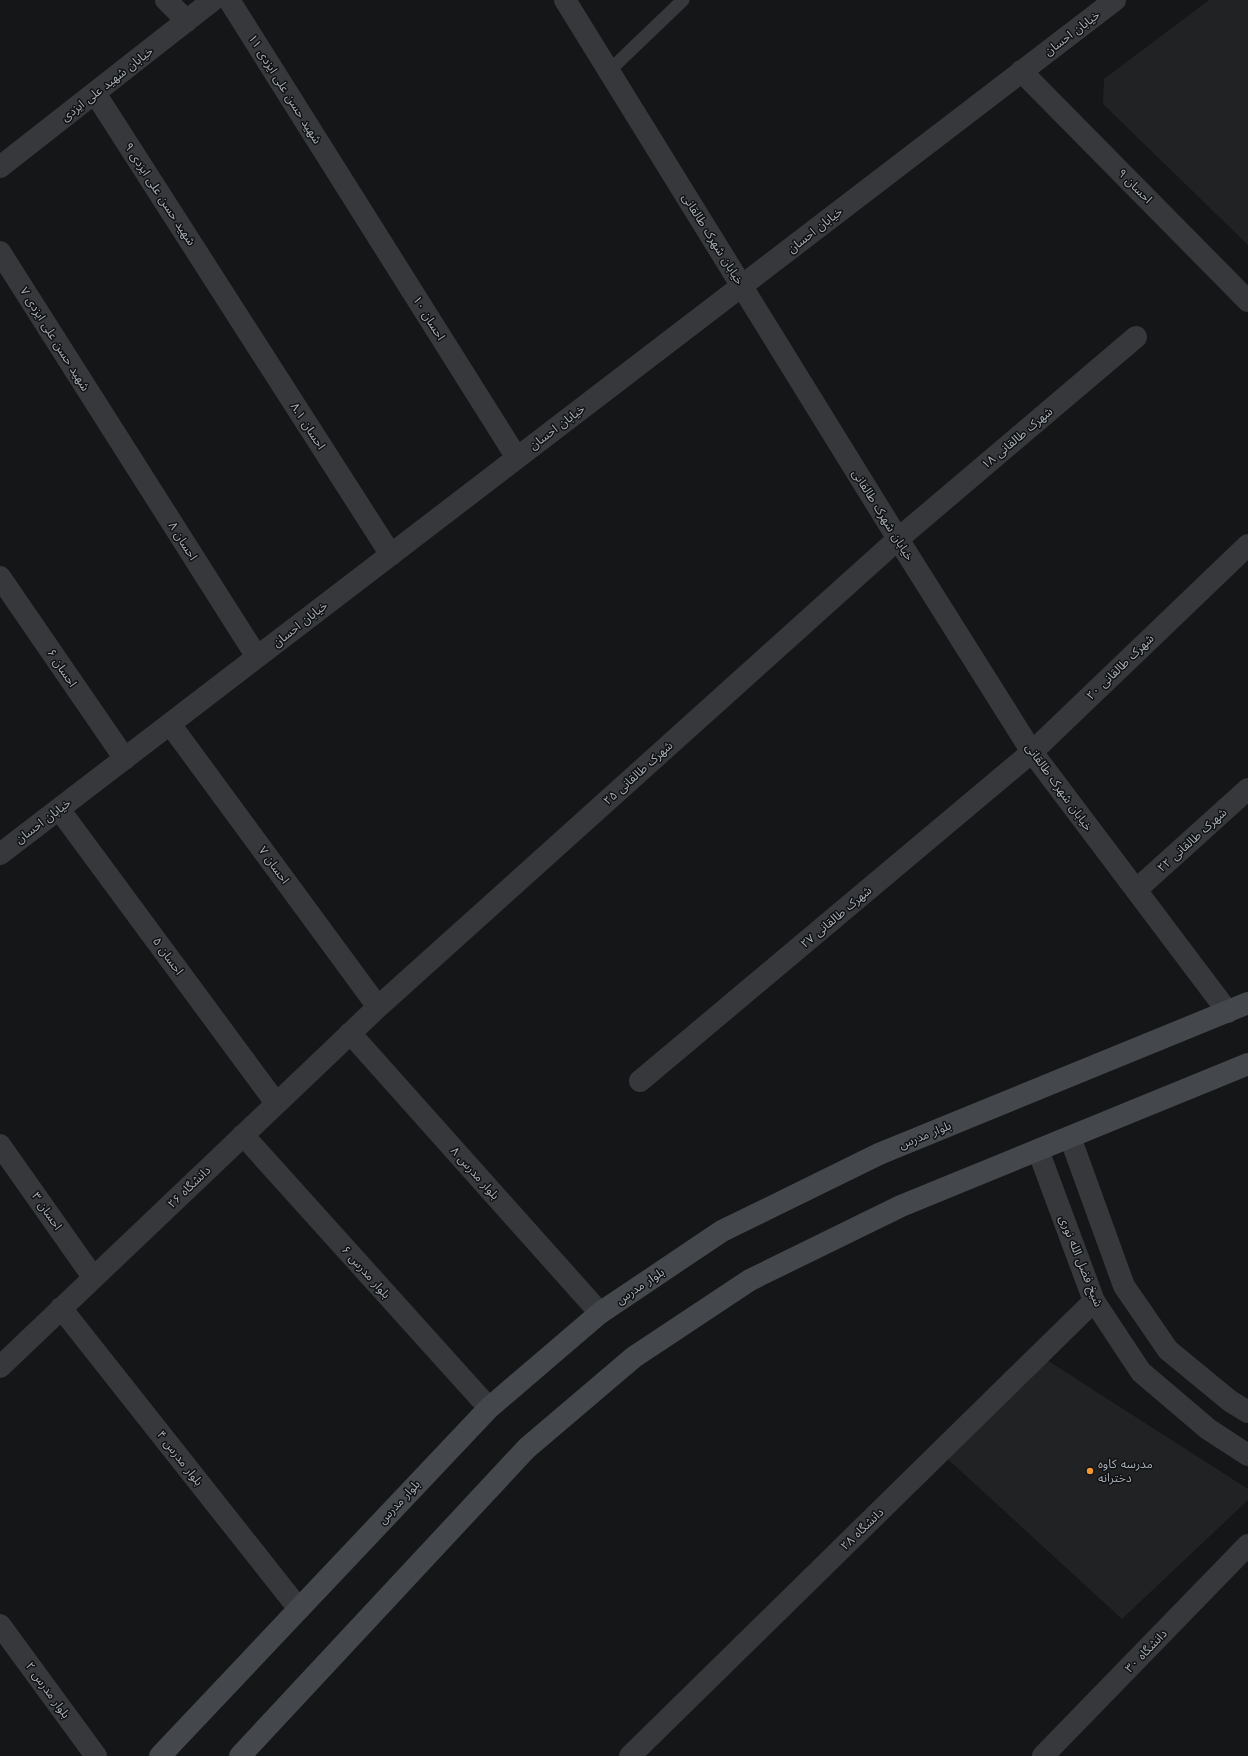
<svg xmlns="http://www.w3.org/2000/svg" width="1248" height="1756" font-family="'Work Sans','Noto Sans Arabic',sans-serif">
	<style>
		.built { fill: #212224 }
		.lines { fill: none; stroke-linecap: round; stroke-linejoin: round }
		.service { stroke: #36383c; stroke-width: 13 }
		.minor { stroke: #36383c; stroke-width: 22 }
		.tertiary { stroke: #36383c; stroke-width: 22 }
		.secondary { stroke: #44474c; stroke-width: 22 }
		.poi-dot { fill: #f39832; stroke: #101112; stroke-width: 1.5 }
		.labels { text-anchor: middle; stroke-width: 3; stroke-linejoin: round; paint-order: stroke }
		.street-label { font-size: 12px; fill: #a7aeb8; stroke: #101112 }
		.poi-label { font-size: 12px; fill: #a7aeb8; stroke: #101112; text-anchor: start }
	</style>
	<rect width="100%" height="100%" fill="#151617"/>
	<!-- built -->
	<path class="built" d="M1209,0H1248V245L1103,104L1104,79Z
		M1039,1355L1248,1489V1500L1122,1619L940,1452Z"/>
	<g class="lines">
		<!-- service -->
		<path class="service" d="M609,71L683,0"/>
		<!-- minor -->
		<path class="minor" d="M166,0L187,21
			M229,0L517,458
			M1021,71L1248,301
			M95,93L391,555
			M0,167L213,0
			M0,252L257,657
			M0,577L125,759
			M170,724L378,1007
			M59,809L276,1103
			M0,854L1115,0
			M1136,890L1248,789
			M350,1033L600,1313
			M640,1081L1032,752L1248,545
			M243,1135L489,1408
			M1070,1137L1124,1286L1168,1350L1230,1401L1248,1412
			M0,1145L93,1277
			M1038,1150L1094,1301L1141,1372L1208,1429L1248,1455
			M61,1308L299,1609
			M0,1367L378,1007L898,539L1136,337
			M0,1625L96,1756
			M630,1756L1094,1301
			M1043,1756L1248,1545"/>
		<!-- tertiary -->
		<path class="tertiary" d="M565,0L898,539L1032,752L1228,1012"/>
		<!-- secondary -->
		<path class="secondary" d="M160,1756L489,1408L600,1313L722,1231L879,1154L1248,1003
			M240,1756L527,1448L634,1357L750,1280L901,1206L1248,1064"/>
	</g>
	<!-- markers -->
	<circle class="poi-dot" cx="1090" cy="1471" r="4"/>
	<g class="labels">
		<!-- street labels -->
		<g class="street-label">
			<text transform="translate(1072 33) rotate(-37)" y="4">خیابان احسان</text>
			<text transform="translate(107 84) rotate(-38)" y="4">خیابان شهید علی ایزدی</text>
			<text transform="translate(285 89) rotate(58)" y="4">شهید حسن علی ایزدی ۱۱</text>
			<text transform="translate(1135 186) rotate(45)" y="4">احسان ۹</text>
			<text transform="translate(160 194) rotate(57)" y="4">شهید حسن علی ایزدی ۹</text>
			<text transform="translate(815 230) rotate(-38)" y="4">خیابان احسان</text>
			<text transform="translate(713 239) rotate(58)" y="4">خیابان شهرک طالقانی</text>
			<text transform="translate(429 318) rotate(58)" y="4">احسان ۱۰</text>
			<text transform="translate(55 339) rotate(58)" y="4">شهید حسن علی ایزدی ۷</text>
			<text transform="translate(308 426) rotate(57)" y="4">احسان ۸.۱</text>
			<text transform="translate(557 427) rotate(-37)" y="4">خیابان احسان</text>
			<text transform="translate(1017 438) rotate(-40)" y="4">شهرک طالقانی ۱۸</text>
			<text transform="translate(883 515) rotate(58)" y="4">خیابان شهرک طالقانی</text>
			<text transform="translate(183 541) rotate(58)" y="4">احسان ۸</text>
			<text transform="translate(300 624) rotate(-38)" y="4">خیابان احسان</text>
			<text transform="translate(1120 667) rotate(-44)" y="4">شهرک طالقانی ۲۰</text>
			<text transform="translate(62 668) rotate(56)" y="4">احسان ۶</text>
			<text transform="translate(638 773) rotate(-42)" y="4">شهرک طالقانی ۲۵</text>
			<text transform="translate(1059 787) rotate(54)" y="4">خیابان شهرک طالقانی</text>
			<text transform="translate(43 821) rotate(-37)" y="4">خیابان احسان</text>
			<text transform="translate(1192 840) rotate(-42)" y="4">شهرک طالقانی ۲۲</text>
			<text transform="translate(274 865) rotate(54)" y="4">احسان ۷</text>
			<text transform="translate(836 917) rotate(-40)" y="4">شهرک طالقانی ۲۷</text>
			<text transform="translate(168 956) rotate(54)" y="4">احسان ۵</text>
			<text transform="translate(925 1135) rotate(-22)" y="4">بلوار مدرس</text>
			<text transform="translate(475 1173) rotate(48)" y="4">بلوار مدرس ۸</text>
			<text transform="translate(189 1187) rotate(-44)" y="4">دانشگاه ۲۶</text>
			<text transform="translate(47 1211) rotate(55)" y="4">احسان ۳</text>
			<text transform="translate(1081 1261) rotate(68)" y="4">شیخ فضل الله نوری</text>
			<text transform="translate(366 1272) rotate(48)" y="4">بلوار مدرس ۶</text>
			<text transform="translate(640 1286) rotate(-34)" y="4">بلوار مدرس</text>
			<text transform="translate(180 1458) rotate(52)" y="4">بلوار مدرس ۴</text>
			<text transform="translate(399 1502) rotate(-47)" y="4">بلوار مدرس</text>
			<text transform="translate(862 1529) rotate(-44)" y="4">دانشگاه ۲۸</text>
			<text transform="translate(1146 1651) rotate(-46)" y="4">دانشگاه ۳۰</text>
			<text transform="translate(48 1690) rotate(54)" y="4">بلوار مدرس ۲</text>
		</g>
		<!-- poi labels -->
		<g class="poi-label">
			<text x="1098" y="1468">مدرسه کاوه<tspan x="1098" dy="14">دخترانه</tspan></text>
		</g>
	</g>
</svg>
